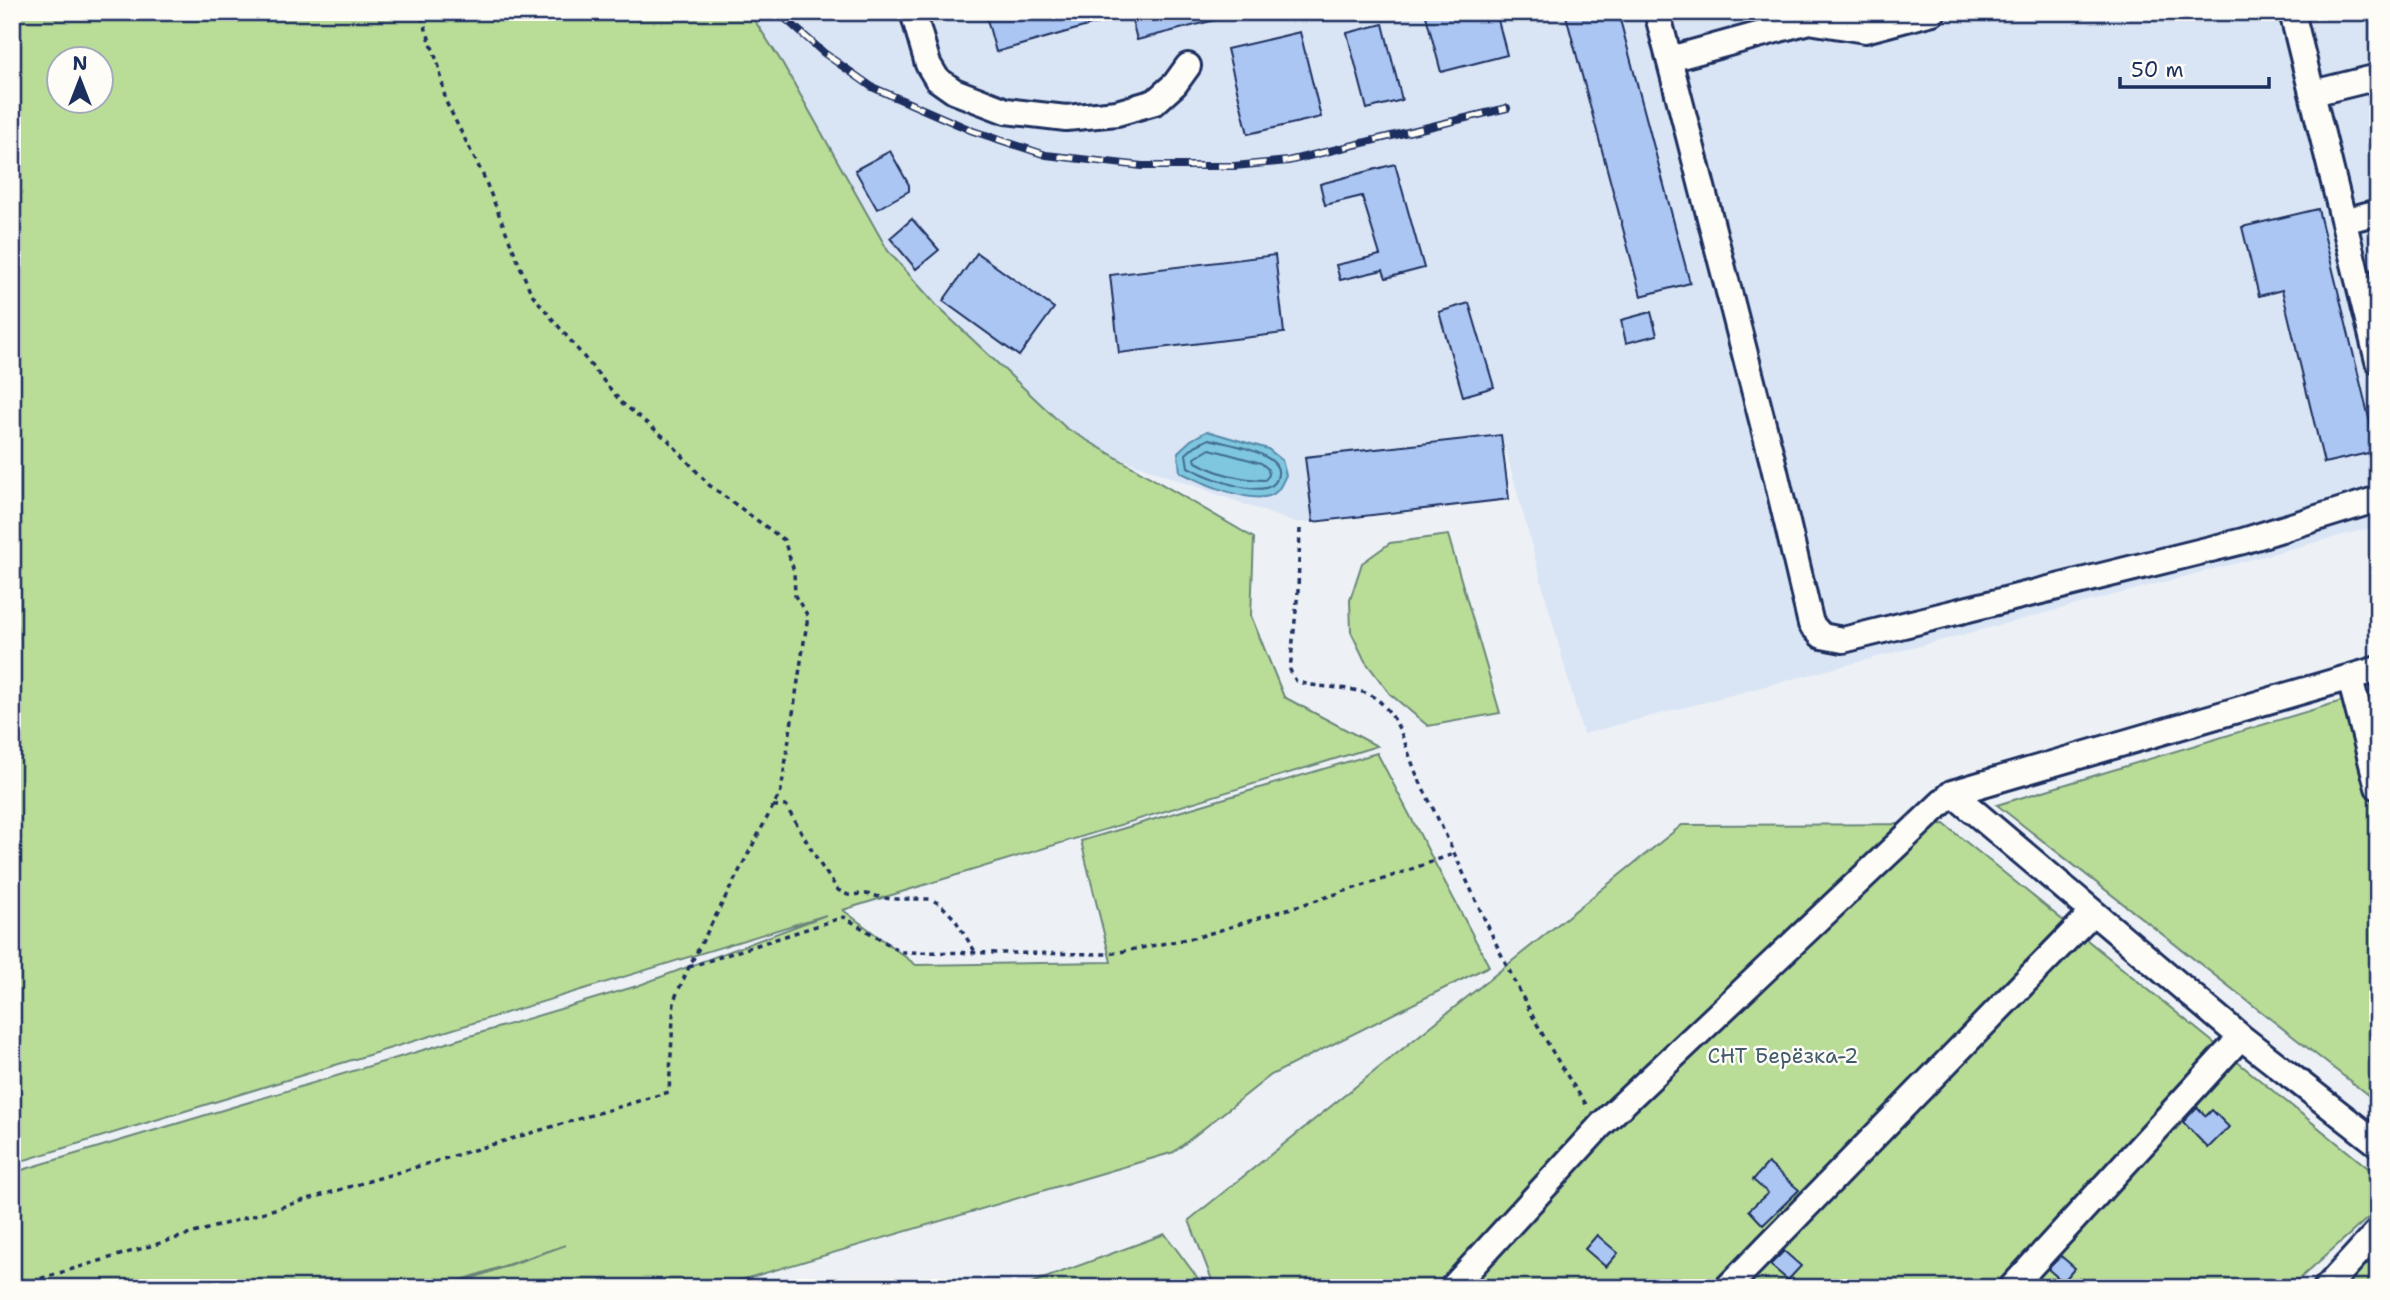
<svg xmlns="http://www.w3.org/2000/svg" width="2390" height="1300" font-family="'Shantell Sans',sans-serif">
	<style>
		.built { fill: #d9e4f5 }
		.green { fill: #b9dd97; stroke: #6a867a; stroke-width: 2; fill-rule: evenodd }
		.water { fill: #7ec7de; stroke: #568aab; stroke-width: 2 }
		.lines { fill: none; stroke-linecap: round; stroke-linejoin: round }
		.shore { stroke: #436c91; stroke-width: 2 }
		.building { fill: #abc6f3; stroke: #1b2f5e; stroke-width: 2 }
		.minor-casing { stroke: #1b2f5e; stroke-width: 30 }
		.path { stroke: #1b2f5e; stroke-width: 3.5; stroke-dasharray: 5 5; stroke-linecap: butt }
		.minor { stroke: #fdfcf7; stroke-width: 24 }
		.rail-casing { stroke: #1b2f5e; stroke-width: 8 }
		.rail { stroke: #fdfcf7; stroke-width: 5; stroke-dasharray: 16; stroke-linecap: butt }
		.labels { text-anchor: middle; stroke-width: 5; stroke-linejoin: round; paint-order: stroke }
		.park-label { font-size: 21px; fill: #425a6c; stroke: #fdfcf7 }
	</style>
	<rect width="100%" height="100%" fill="#edf1f6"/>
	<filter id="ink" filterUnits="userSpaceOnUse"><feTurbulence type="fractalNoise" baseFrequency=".0143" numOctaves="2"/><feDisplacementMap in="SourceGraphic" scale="14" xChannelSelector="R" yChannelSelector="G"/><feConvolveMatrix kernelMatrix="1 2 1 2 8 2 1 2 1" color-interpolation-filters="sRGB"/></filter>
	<g filter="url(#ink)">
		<!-- built -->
		<path class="built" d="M749,12H2378V526L1583,734L1503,440L1509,499L1313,522H1293L1113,456L1066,428L937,306L888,251L783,64Z"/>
		<!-- green -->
		<path class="green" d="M12,12H749L783,64L888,251L937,306L1066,428L1254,538L1251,616L1284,697L1377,746L843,910L916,965L1111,962L1081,841L1377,753L1489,966L1271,1075L1174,1152L714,1288H445L566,1245L438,1288H12V1173L637,986L826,915L12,1164ZM60,60H102V102H60Z
			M1448,535L1500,713L1428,726L1390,694L1365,661L1351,632L1350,600L1362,563L1390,543Z
			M2378,690V1103L1997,805Z
			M1944,824L2378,1176V1209L2289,1288H1215L1189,1220L1682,825Z
			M1165,1234L1205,1288H1018Z
			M2378,1242V1288H2327Z"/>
		<!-- water -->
		<path class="water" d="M1207,431L1268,449L1282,460L1286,475C1282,483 1279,493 1269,496C1247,503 1200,482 1180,472L1178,452L1191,440Z"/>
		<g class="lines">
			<!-- shore -->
			<path class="shore" d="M1209,439C1227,444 1250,447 1266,457C1272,460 1279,466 1278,473C1277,508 1203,475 1188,467L1186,454L1195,446Z
				M1210,449L1261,463L1268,469L1269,475L1265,480C1241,480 1216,473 1196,462L1195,458Z"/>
		</g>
		<!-- building -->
		<path class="building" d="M985,12H1118L1119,17L996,52Z
			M1130,12H1223V18L1137,40Z
			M1425,12H1496L1507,55L1441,72Z
			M1565,12H1618L1690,283L1641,296Z
			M1383,24L1402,100L1367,109L1347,33Z
			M1300,32L1321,117L1248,134L1227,49Z
			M890,151L909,185V191L877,209L855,170Z
			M1395,164L1424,268L1386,278L1383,270L1340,280L1336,265L1380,255L1362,196L1325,205L1320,184Z
			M2318,209L2377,451L2324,463L2282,290L2259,296L2242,227Z
			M912,219L939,250L916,269L890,238Z
			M977,253L1054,308L1019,356L943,301Z
			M1275,255L1284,333L1119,353L1110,275Z
			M1469,303L1494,387L1463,396L1439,312Z
			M1651,312L1657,335L1626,343L1621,320Z
			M1501,435L1509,499L1313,522L1305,457Z
			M2197,1107L2206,1116L2212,1110L2229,1127L2208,1148L2183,1122Z
			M1768,1163L1799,1190L1763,1225L1749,1210L1768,1193L1753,1180Z
			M1597,1235L1618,1253L1606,1267L1585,1249Z
			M1784,1251L1801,1266L1788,1280L1770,1265Z
			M2061,1256L2075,1268L2063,1282L2048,1269Z"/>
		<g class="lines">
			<defs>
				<path id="minor" d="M913,12L928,64L937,79L954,91L1006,111L1066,118L1117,113L1155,102L1175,84L1188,66
					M1657,12L1773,463L1811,624L1822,636L1843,640L2243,541L2378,499
					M2292,12L2378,361
					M1670,59L1809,21L1865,30L1933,12
					M2313,93L2378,77
					M2344,221L2378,212
					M2350,678L2378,787
					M1952,793L2241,1037L2378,1144
					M1452,1288L1601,1125L1952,793L2378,669
					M1727,1288L2092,913
					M2011,1288L2241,1037
					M2326,1288L2378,1231"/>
			</defs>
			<!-- minor casing -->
			<use href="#minor" class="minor-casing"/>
			<!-- path -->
			<path class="path" d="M1300,529L1298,591L1290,670L1296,681C1318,690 1360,684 1378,700C1404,723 1406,754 1421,784C1475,892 1518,1007 1588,1107
				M773,806H786L820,864L838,890L848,895L866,894L890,899H930L940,904L954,918L976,953
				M689,967L844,917L901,952L1109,954L1198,937L1381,880L1456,853
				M12,1287L669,1092L674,1000L689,967L781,791L808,616L795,596L794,571L784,540L709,485L669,441L622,403L531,293L483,175L446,102L439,67L420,12"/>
			<!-- minor -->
			<use href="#minor" class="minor"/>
			<defs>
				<path id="rail" d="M778,12L824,53L872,87L973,131L1046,155L1142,166H1234L1288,161L1507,108"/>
			</defs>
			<!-- rail casing -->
			<use href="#rail" class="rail-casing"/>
			<!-- rail -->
			<use href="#rail" class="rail"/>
		</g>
	</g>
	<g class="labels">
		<!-- park labels -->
		<g class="park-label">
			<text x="1783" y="1063">СНТ Берёзка-2</text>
		</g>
	</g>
	<!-- margin -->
	<rect width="2390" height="1300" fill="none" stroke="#fdfcf7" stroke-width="42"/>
	<rect x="21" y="21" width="2348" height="1258" fill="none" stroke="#1b2f5e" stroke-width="2.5" filter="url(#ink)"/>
	<!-- north arrow -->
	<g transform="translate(80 80)"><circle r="33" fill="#fdfcf7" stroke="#a3aaba" stroke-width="2"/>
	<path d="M0-5L12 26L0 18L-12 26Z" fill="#1b2f5e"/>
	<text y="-10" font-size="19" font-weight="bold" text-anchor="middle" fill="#1b2f5e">N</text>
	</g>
	<!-- scale -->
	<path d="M2120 77v10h149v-10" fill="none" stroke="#1b2f5e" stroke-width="3.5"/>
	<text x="2131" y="77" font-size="21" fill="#1b2f5e" stroke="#fdfcf7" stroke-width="5" paint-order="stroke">50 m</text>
</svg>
